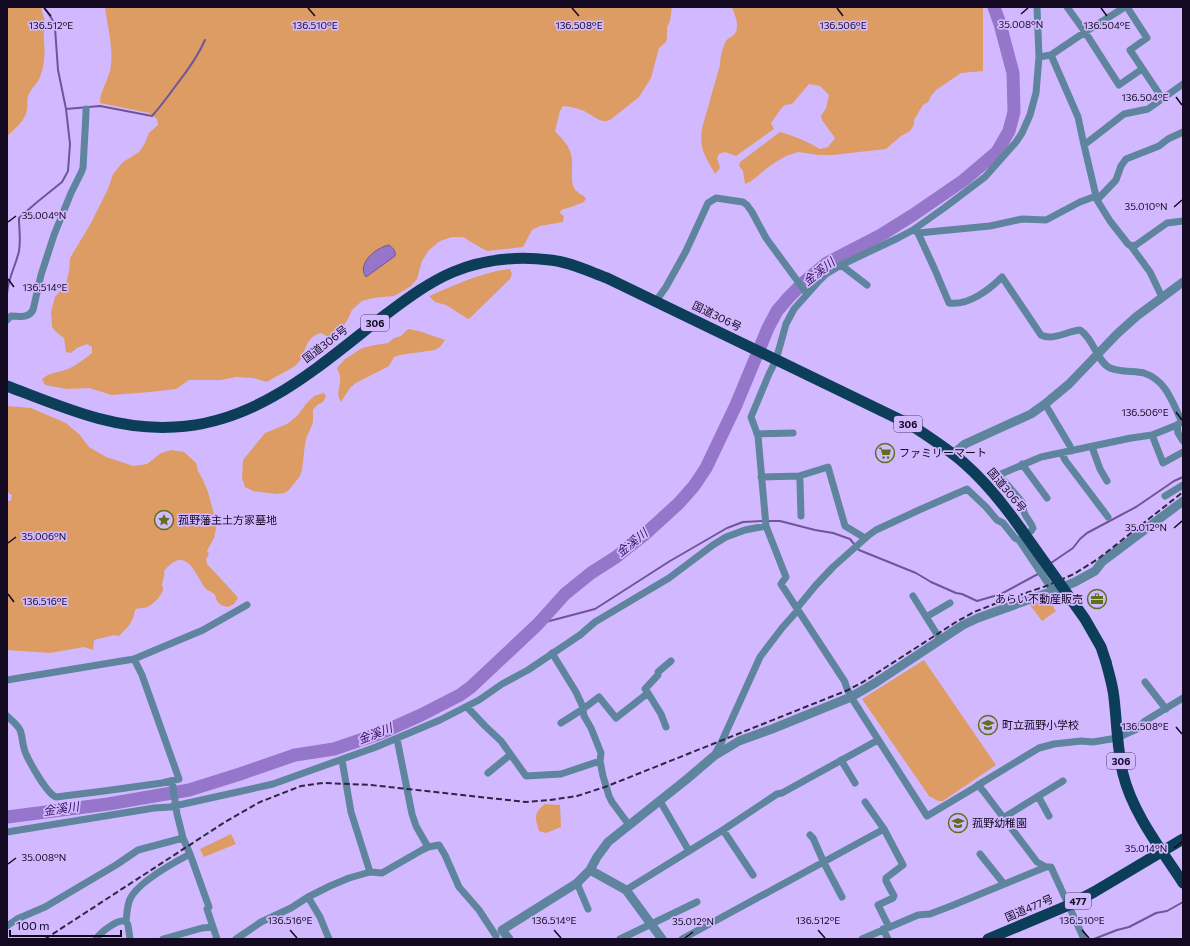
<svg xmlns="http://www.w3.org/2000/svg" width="1190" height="946" font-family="Commissioner,'Noto Sans JP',sans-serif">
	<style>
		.green { fill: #dd9c64 }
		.water { fill: #9676cb; stroke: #6f5598 }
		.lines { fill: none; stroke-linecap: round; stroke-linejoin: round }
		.stream { stroke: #6f5598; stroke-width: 2 }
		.river { stroke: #9676cb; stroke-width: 13 }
		.minor { stroke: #5f849e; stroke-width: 7 }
		.tertiary { stroke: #5f849e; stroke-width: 9 }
		.trunk { stroke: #0c3e5a; stroke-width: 11 }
		.rail { stroke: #312544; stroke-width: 2; stroke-dasharray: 6 3; stroke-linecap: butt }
		.trunk-bridge { stroke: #0c3e5a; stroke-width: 11 }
		.ticks { fill: none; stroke: #130921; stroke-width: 1.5 }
		.labels { text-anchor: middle; stroke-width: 3.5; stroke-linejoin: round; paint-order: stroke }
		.shield { fill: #d2b9ff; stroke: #4c3e64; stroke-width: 1 }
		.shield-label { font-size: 10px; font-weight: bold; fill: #130921 }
		.street-label { font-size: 11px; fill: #130921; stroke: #d2b9ff }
		.poi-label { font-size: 11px; fill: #130921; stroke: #d2b9ff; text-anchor: start }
		.water-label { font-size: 12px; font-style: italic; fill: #350f5c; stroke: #d2b9ff }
		.ticks-label { font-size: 10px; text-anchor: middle; fill: #130921; stroke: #d2b9ff; stroke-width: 3.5; stroke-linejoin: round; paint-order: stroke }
	</style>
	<rect width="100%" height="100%" fill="#d2b9ff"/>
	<!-- green -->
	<path class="green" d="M7,7H41C42,13 45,19 45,25C45,30 43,35 44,40C45,53 45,64 40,77C38,83 33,86 30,92C26,97 28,104 27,110C25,121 15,129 7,136Z
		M105,7H672L670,21L667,27V37L666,42L659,48L651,78L639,97L610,120C600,124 593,115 584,111C580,109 568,106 563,106L560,111L555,131C560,137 568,144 570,151C575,163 569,178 574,188C577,193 582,194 586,198L584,202L571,207L561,210L560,213L564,216L563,222L540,226L532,230L523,247L488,251L483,249L463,237H452L440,241L429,250L422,261L417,279L411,286L403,291L394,296L373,298L362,301L352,310L349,317L337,337L332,339L321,333C302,338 308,355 295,366C286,372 276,376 267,382L253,378L236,377L221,380H189L176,389L150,392L112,395L89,388L67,389L45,385L42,379C50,372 58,373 68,369C77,365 84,359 92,353V347L87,344L77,348L71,353L66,352L64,338L56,332L52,327L51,312L55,297L66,284L69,271L70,258L91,223L108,189L113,174L123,162L139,152L144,145L149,133L158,125L157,119L149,113L100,103C100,89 111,77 111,64C113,45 107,25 105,7Z
		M732,7H983V71L961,73L936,90L931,96L928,102L923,105L914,120V125L910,131L901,136L886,149L833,155H819L798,152L786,156L771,165L750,182L745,184L743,171L739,166L740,162L780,132C794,136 807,141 820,149L828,147L835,138L822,120L821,116L826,108L829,95L820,86L809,84L792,104L785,105L781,109L771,123L774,129L736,156L725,152L719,154L717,158L720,168L715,174C705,155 699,150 702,128L720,65C720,59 722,49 725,43C728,35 737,39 737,25C737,18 734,14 732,7Z
		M510,269L512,274L510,279L471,317L468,319L446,305L435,302L429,296C456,285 481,272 510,269Z
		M408,329L419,331L445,340L440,347L435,350L400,355L394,357L389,366L356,383L350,388L341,402C335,393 341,387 340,377C340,374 338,371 337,368L345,359L362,348L375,345L388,343L394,338L401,336Z
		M324,393L326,396L323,402L317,405L313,410V422L310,430L307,436L305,444L302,470L300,476L289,490L284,493L277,494L253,491L245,487L242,478L243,460L265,433L287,424L297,416L306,404L314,396Z
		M8,406L31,408L66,423L80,435L89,447L106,457L134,466L147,464L161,453L172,450L184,452L196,463L198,471L203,480L208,492L215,518L216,529L214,538L207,551L209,554L206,559L207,564L234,593L238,598L234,604L228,607C223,606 220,605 217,601C216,599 216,597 215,595C213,592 208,591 205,588C194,571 185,545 164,571C165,576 163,579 162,584C162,587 163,586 163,590C161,596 153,605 147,607C143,609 139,607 135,610C133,623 128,627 119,636L114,635L94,640L93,650L84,647L50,653L7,650V502L11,500L12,495L7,492V407Z
		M1048,598L1056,611L1042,621L1030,605Z
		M924,660L996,765L943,801H938L929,796L862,699Z
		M545,804L560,805L561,827L546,833L539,831C535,817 533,814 545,804Z
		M231,834L236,844L204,857L200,849Z"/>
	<!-- water -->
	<path class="water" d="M389,245C393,248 396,251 395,256L366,277C356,263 377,247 389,245Z"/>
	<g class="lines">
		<!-- stream -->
		<path class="stream" d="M66,109L100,106L152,116C161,106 169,95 177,84C188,70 198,56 205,40
			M7,294C8,278 16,265 19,251C21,240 19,229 19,218L36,203L62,182L68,171L70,144L66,109L58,70L55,28L52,19L44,7
			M768,521H780L815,530L833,533L850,539L859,550L916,573L931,582L956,593L962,594L977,601L1001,594L1038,574
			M1051,563L1073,548L1080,539L1087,533L1136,507L1174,481L1183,477
			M538,624L595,609L670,561L727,528L743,522L763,521
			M1094,939L1117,930L1129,927L1156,913L1167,911L1183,902"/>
		<!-- river -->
		<path class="river" d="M7,817L108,804L189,790L240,774L295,755L334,749L381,733L421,715L460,695L471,687L538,624L565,594L591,573L616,557L644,535L679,503L694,486L706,468L736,405L768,328L777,311L789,297L803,283L827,263L881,235L913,215L964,180L997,152L1009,131L1014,112L1013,73L1000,24L994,7"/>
		<!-- minor -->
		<path class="minor" d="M1037,7L1039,57L1036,93L1030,115L1022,133L1016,142L985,177L944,208L913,230L898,238L841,265L826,274L819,281L794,309L786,324L776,360L769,374L751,417L758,436L766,526L786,577L781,584L845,682L846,686L851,697L927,816L974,788L983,782L1039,748L1054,744L1081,741L1093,742L1117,738L1137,729L1145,721L1183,698
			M1067,7L1085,32L1119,85L1142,69
			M1127,7L1147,38L1130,50L1162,98
			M1051,55L1078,117L1084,145
			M1039,57L1051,55L1085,32L1125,7
			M1183,84L1148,109L1124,114L1084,145L1097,200L1110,221L1128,244L1131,246L1136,245L1167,223L1183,221
			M1097,200L1116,180L1121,166L1126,159L1159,146L1168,139L1183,132
			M915,231L918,233L990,226L1022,219L1046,220L1080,202L1096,196
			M918,233L935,270L949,303C968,306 989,290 1002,277L1041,335C1053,341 1068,331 1080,330C1094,339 1097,362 1110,368C1119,372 1135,371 1144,373C1167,381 1172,402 1182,422
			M1131,246L1150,272L1162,297
			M841,265L867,285
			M656,301L666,287L686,251L708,203L716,198L743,202L747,205L752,212L766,238L807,294
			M7,320L11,316C20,316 28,319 33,310L41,275L54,235L71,193L81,173L83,168L86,113V109
			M1045,404L1070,446L1071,451
			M1177,425L1178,433L1183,441
			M757,434L793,433
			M1152,435L1163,463L1183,452
			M1092,447L1100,469L1107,481
			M1062,453L1065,460L1108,517
			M1022,464L1047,498
			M799,476L800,481L801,516
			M761,477L799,476L828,467L845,526L865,538
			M994,477L1041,457L1131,438L1152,435L1177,425L1183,421
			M1165,496L1183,485
			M1019,540L1053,591
			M913,596L940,639
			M797,608L816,585L833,567L869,535L876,530L919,510L967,489L986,507L997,520L1003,523L1015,538L1019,540L1031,531L1033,528C1031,522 1026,518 1024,512C1023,509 1024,506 1022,502L999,475
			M926,617L950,603
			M552,653L576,692L582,705L584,716L591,728L601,753L600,761L603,776L609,796L612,802L629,825
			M7,680L134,659L203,630L247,605
			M1145,682L1166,709
			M648,693L645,689L658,675V672L671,661
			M467,707L485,726L501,741L526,776L561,774L600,761
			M7,716C11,720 17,724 20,730C23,737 22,746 26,754C30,763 47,794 56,797L104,791L162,783L179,779L142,675L134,659
			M561,723L583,709L599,697L616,718L648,693L661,714L666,727
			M397,739L412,814L416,826L428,847
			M714,756L722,741L760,657L782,628L798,610
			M342,760L351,812L370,872
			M841,760L855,783
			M488,773L510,755
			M172,781L177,814L183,838L190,854L209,907L207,909L217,939
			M978,785L984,792L1037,862L1046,867H1051L1084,939
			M1038,796L1049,816
			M660,801L689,851
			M1003,818L1063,781
			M884,829L903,865L886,878V881L894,896L893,898L878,905L889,927
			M723,830L753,875
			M7,832L154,808L170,807L273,784L376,747L440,720L479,700L502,684L528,670L580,635L595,622L669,578L713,545L726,537L745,530L766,526
			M810,835L813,838L824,863L842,897
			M980,854L1004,884
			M577,883L588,909
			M626,890L723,830L777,794L782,793L878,740
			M308,897L320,917L329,939
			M126,921C127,914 127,906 130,899C138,882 173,863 190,854
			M7,926L17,919L45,907L116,865L138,850L183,838
			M883,929L888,939
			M96,939C101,932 117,919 126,921L128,925L130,939
			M163,939L202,928L213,927
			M236,939L261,922L291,908L308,897L330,886L349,878L370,872L382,873L422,850L428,847L439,845L445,855L459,887L479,910L496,936
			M620,939L697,902
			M682,939L884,829L865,802
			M862,939L918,915L930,914L951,906L1046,867"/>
		<!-- tertiary -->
		<path class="tertiary" d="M953,454L965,444L1031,414L1045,404L1069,384L1117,334L1137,316L1183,282
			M590,870L626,890L662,939
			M509,939L502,930L577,883L590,870L597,857L608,842L687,779L714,756L739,741L772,729L851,697L875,683L963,625L978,618L1053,591L1075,582L1095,571L1102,562L1183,501"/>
		<!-- trunk -->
		<path class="trunk" d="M7,386C62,407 115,431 175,427C258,423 319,366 381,318C404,301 427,283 453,272C484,259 517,256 550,260C570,262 588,271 607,278L911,425C929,437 948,449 964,463C986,482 1004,505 1021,529
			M1106,662C1109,674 1113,686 1114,698C1117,723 1117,748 1123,774C1133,814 1161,849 1183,883
			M988,939L1069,905L1094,892L1183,839"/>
		<!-- rail -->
		<path class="rail" d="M45,939L225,822L260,802L301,786L323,783L371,785L526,802L550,800L577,796L605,787L848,690L863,682L956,622L974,612L997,603L1049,585L1074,574L1098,559L1183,492"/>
		<!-- trunk-bridge -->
		<path class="trunk-bridge" d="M1021,529L1085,619L1101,647L1106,662"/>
	</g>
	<!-- ticks -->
	<path class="ticks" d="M44,8L51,16M308,8L315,16M572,8L579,16M837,8L843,16M1101,8L1107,16M1021,14L1028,8M1176,97L1182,105M1174,207L1182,200M8,222L16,216M8,279L14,287M1176,412L1182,420M1174,528L1182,521M8,543L16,537M8,594L14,602M1176,727L1182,734M1174,848L1182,842M8,864L16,858M290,930L297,938M554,930L561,938M818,930L825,938M1082,930L1089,938M685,938L693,932"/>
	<!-- icons -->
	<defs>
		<symbol id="supermarket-ring" viewBox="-11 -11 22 22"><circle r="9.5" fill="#d2b9ff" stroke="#5f701d" stroke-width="1.5"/><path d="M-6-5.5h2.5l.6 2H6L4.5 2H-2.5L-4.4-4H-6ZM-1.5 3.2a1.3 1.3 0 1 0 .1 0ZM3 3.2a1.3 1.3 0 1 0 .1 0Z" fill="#5f701d"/></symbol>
		<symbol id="sight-ring" viewBox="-11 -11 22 22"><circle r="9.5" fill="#d2b9ff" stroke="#5f701d" stroke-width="1.5"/><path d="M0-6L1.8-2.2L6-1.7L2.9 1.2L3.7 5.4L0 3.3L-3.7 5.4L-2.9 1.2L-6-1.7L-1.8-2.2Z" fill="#5f701d"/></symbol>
		<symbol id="office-ring" viewBox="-11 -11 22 22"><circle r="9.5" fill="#d2b9ff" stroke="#5f701d" stroke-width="1.5"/><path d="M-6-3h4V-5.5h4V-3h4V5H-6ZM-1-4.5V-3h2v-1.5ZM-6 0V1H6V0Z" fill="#5f701d"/></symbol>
		<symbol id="school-ring" viewBox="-11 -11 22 22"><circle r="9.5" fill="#d2b9ff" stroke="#5f701d" stroke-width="1.5"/><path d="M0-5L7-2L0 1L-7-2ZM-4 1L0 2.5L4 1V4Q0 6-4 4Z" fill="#5f701d"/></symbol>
	</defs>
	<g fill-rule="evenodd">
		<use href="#supermarket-ring" x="874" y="442" width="22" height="22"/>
		<use href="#sight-ring" x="153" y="509" width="22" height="22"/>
		<use href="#office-ring" x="1086" y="588" width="22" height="22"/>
		<use href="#school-ring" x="977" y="714" width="22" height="22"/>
		<use href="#school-ring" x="947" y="812" width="22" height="22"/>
	</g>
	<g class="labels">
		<!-- shield labels -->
		<g class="shield">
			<rect x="361" y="315" width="28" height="16" rx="3"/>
			<rect x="894" y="416" width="28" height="16" rx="3"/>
			<rect x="1107" y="753" width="28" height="16" rx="3"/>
			<rect x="1065" y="893" width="26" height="16" rx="3"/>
		</g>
		<g class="shield-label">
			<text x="375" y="327">306</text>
			<text x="908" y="428">306</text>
			<text x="1121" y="765">306</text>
			<text x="1078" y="905">477</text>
		</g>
		<!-- street labels -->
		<g class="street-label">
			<text transform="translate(717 316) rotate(26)" y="4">国道306号</text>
			<text transform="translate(325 344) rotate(-37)" y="4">国道306号</text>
			<text transform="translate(1007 490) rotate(50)" y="4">国道306号</text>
			<text transform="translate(1029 908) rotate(-23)" y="4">国道477号</text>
		</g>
		<!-- poi labels -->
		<g class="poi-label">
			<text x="899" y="457">ファミリーマート</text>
			<text x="178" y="524">菰野藩主土方家墓地</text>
			<text x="1083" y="603" text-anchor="end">あらい不動産販売</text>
			<text x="1002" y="729">町立菰野小学校</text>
			<text x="972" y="827">菰野幼稚園</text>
		</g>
		<!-- water labels -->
		<g class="water-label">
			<text transform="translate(819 272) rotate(-38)" y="4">金溪川</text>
			<text transform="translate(632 543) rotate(-39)" y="4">金溪川</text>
			<text transform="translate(375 734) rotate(-21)" y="4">金溪川</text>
			<text transform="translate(61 809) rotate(-8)" y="4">金溪川</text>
		</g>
	</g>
	<g class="ticks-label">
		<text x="1021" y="28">35.008°N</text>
		<text x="51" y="29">136.512°E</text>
		<text x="315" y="29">136.510°E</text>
		<text x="579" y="29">136.508°E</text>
		<text x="843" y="29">136.506°E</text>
		<text x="1107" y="29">136.504°E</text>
		<text x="1145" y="101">136.504°E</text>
		<text x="1146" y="210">35.010°N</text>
		<text x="44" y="219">35.004°N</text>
		<text x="45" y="291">136.514°E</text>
		<text x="1145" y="416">136.506°E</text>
		<text x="1146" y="531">35.012°N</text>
		<text x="44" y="540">35.006°N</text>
		<text x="45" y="605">136.516°E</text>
		<text x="1145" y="730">136.508°E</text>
		<text x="1146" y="852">35.014°N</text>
		<text x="44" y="861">35.008°N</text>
		<text x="290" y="924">136.516°E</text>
		<text x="554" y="924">136.514°E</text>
		<text x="818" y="924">136.512°E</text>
		<text x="1082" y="924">136.510°E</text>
		<text x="693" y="925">35.012°N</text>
	</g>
	<!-- border -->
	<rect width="1190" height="946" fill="none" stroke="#130921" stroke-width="16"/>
	<!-- scale -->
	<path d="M10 930v6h111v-6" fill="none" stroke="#130921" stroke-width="2"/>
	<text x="16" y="930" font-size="12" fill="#130921" stroke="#d2b9ff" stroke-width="3" paint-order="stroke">100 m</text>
</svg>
